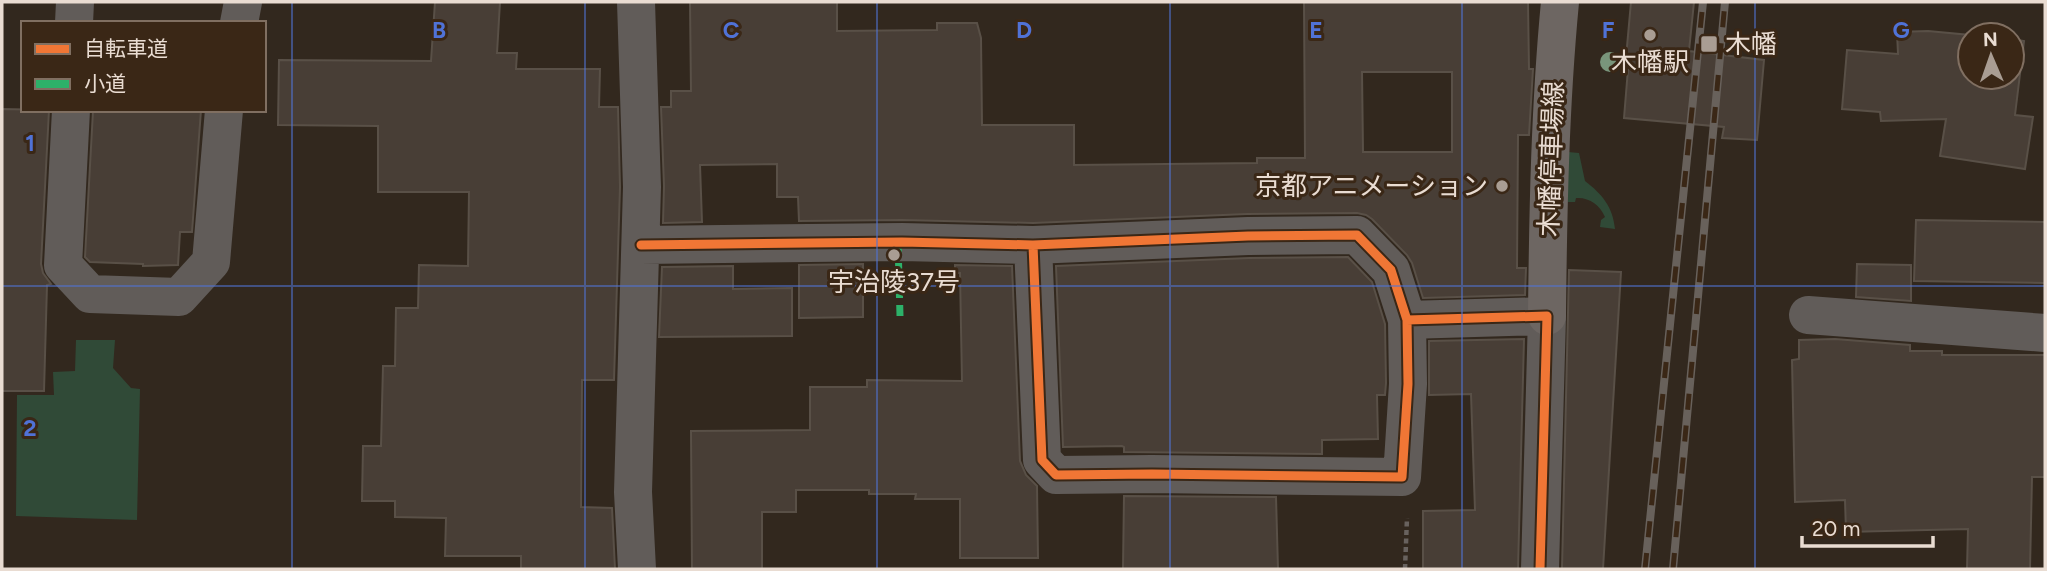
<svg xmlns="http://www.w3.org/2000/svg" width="2047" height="571" font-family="Figtree,'Noto Sans JP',sans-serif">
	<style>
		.green { fill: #304a37 }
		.building { fill: #483e36; stroke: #595047; stroke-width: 2; fill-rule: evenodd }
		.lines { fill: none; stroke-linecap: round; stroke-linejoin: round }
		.path { stroke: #68625e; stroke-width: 4.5; stroke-dasharray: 5 3.5; stroke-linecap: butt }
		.minor { stroke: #615c59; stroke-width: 38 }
		.major { stroke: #6d6662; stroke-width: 38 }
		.rail-casing { stroke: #68615b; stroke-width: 8 }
		.rail { stroke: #3a2716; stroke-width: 5; stroke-dasharray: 16; stroke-linecap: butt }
		.quiet { stroke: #2db169; stroke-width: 7; stroke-dasharray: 14 7; stroke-linecap: butt }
		.cycleway-casing { stroke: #3a2716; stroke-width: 13 }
		.cycleway { stroke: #f07635; stroke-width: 9 }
		.tree { fill: #79957b }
		.grid { fill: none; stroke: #5072d6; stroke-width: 2; stroke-opacity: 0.55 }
		.poi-dot { fill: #a99d93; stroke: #3a2716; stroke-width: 2.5 }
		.labels { text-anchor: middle; stroke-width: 6; stroke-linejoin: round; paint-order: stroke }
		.poi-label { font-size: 26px; fill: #e9dcd2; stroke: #3a2716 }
		.street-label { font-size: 26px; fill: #e9dcd2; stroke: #3a2716 }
		.grid-label { font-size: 23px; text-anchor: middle; font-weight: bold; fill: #5072d6; stroke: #3a2716; stroke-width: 6; stroke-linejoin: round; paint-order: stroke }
	</style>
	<rect width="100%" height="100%" fill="#32281e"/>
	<!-- green -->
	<path class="green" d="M1568,152L1579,153L1585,181C1602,194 1613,207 1615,229L1600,227L1601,220L1605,217C1600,205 1589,197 1576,198L1575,202H1568Z
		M76,340H115L113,368L131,388L140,389L137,520L16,516L17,395H54L53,372L75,371Z"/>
	<!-- building -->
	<path class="building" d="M435,2H500L497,53H517L516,69H600L599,107H618L620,187L614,380H582L581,507L612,508L615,569H521V556H445L446,518L395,517V501H362L363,446H381L383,366H395L396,308H418L419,265L468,266L469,192H378V126L278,125L279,60L431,61Z
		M690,2H837V31L937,30V23H977L981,38L982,125H1074V165L1257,163V158H1305L1304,2H1528L1529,69H1533L1529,135H1518L1517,268H1526L1525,295L1423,298L1412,263L1407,255L1372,219L1366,215L1357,213L1247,214L1033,223L902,220L799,221L798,197H777V164L700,165L702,222L663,223L664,186L661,107H671V91H691ZM1362,72H1452V152H1363Z
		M1631,2H1694L1689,51L1764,60L1757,140L1722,138L1724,127L1624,118L1628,69H1625Z
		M1928,31L1970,35V77H2012V39L2024,41L2015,115L2033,117L2025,169L1940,156L1946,119L1881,121L1880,112L1842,109L1847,50L1898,54L1897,32Z
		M2,109L49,110L41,264L43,273L51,284L47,285L44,391H2Z
		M158,110H201L192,232H180L178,265L143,266V264L90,262L85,257L93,111L158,112Z
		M1916,220L2045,222V283L1914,281Z
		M1348,257L1372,282L1385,324L1386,383L1385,395H1377L1378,439L1322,440V454L1124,452V447L1122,446L1063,447L1056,266L1249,258Z
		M863,264V317L799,318V265Z
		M1857,264L1911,265V301L1856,297Z
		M955,265L1012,266L1020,461L1026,475L1037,486L1038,558H960V499H915L916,494H869V490H796V512H762V569H692L691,431L810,430V387H867V380L962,381L960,273H955Z
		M733,266V289L792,288V336L659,337L662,267Z
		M1569,270L1621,272L1603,569H1562Z
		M1524,339L1518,569H1423V511L1475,510L1471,394L1429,395V341Z
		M1835,339L1910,345V351H1942V355H2045V477H2032L2030,569H1967L1968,529L1846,532L1845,500L1795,502L1792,360L1799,359V340Z
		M1124,496L1276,497L1278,569H1123Z"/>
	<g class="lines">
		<!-- path -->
		<path class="path" d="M1405,569L1407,518"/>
		<!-- minor -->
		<path class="minor" d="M636,2L642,187L633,492L637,569
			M74,23L75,2
			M239,23L243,2
			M71,110L63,265L90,294L179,297L211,262L224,110
			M641,245L902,242L1033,245L1248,236L1357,235L1391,270L1407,320
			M1033,245L1042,460L1056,475L1152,474L1402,477L1408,384L1407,320L1547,316L1540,569
			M1808,315L2045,333"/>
		<!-- major -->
		<path class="major" d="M1547,316C1548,211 1550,107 1560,2"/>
		<defs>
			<path id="rail" d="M1645,569L1703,2
				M1673,569L1725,2"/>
		</defs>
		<!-- rail casing -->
		<use href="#rail" class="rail-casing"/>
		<!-- rail -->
		<use href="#rail" class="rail"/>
		<!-- quiet -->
		<path class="quiet" d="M898,242L900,316"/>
		<defs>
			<path id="cycleway" d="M641,245L902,242L1033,245L1248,236L1357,235L1391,270L1407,320
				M1033,245L1042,460L1056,475L1152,474L1402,477L1408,384L1407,320L1547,316L1540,569"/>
		</defs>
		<!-- cycleway casing -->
		<use href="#cycleway" class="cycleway-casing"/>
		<!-- cycleway -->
		<use href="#cycleway" class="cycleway"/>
	</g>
	<!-- trees -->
	<circle class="tree" cx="1610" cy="62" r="10"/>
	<!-- grid -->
	<path class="grid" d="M292,2V569M585,2V569M877,2V569M1170,2V569M1462,2V569M1755,2V569M2,286H2045"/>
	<!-- markers -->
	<g class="poi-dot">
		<circle cx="1650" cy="35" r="7"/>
		<rect x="1700" y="35" width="18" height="18" rx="3.5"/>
		<circle cx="1502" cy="186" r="7"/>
		<circle cx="894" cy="255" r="7"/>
	</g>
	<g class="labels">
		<!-- poi labels -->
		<g class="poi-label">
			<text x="1725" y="53" text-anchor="start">木幡</text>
			<text x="1650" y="71">木幡駅</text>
			<text x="1488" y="195" text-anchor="end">京都アニメーション</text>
			<text x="894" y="291">宇治陵37号</text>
		</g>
		<!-- street labels -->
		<g class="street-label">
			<text transform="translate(1551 159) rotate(-88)" y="9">木幡停車場線</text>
		</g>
	</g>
	<g class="grid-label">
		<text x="439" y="38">B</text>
		<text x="731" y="38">C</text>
		<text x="1024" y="38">D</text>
		<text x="1316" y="38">E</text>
		<text x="1608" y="38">F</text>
		<text x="1901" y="38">G</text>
		<text x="30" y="151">1</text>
		<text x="30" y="436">2</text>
	</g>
	<!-- border -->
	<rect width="2047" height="571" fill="none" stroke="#e9dcd2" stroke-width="7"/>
	<!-- legend -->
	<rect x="21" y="21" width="245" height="91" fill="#3a2716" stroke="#806f61" stroke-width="2"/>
	<rect x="35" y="44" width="35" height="10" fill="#f07635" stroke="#806f61" stroke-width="2"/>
	<text x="84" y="56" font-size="21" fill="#e9dcd2">自転車道</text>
	<rect x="35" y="79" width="35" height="10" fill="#2db169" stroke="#806f61" stroke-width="2"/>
	<text x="84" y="91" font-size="21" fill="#e9dcd2">小道</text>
	<!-- north arrow -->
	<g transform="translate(1991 56) rotate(358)"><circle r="33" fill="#3a2716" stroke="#806f61" stroke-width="2"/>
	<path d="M0-5L12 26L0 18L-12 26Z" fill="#a99d93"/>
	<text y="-10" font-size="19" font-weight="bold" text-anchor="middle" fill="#e9dcd2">N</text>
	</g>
	<!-- scale -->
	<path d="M1802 536v10h131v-10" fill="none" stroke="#e9dcd2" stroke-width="3.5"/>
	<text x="1812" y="536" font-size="21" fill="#e9dcd2" stroke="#3a2716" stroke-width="5" paint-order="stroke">20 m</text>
</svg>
